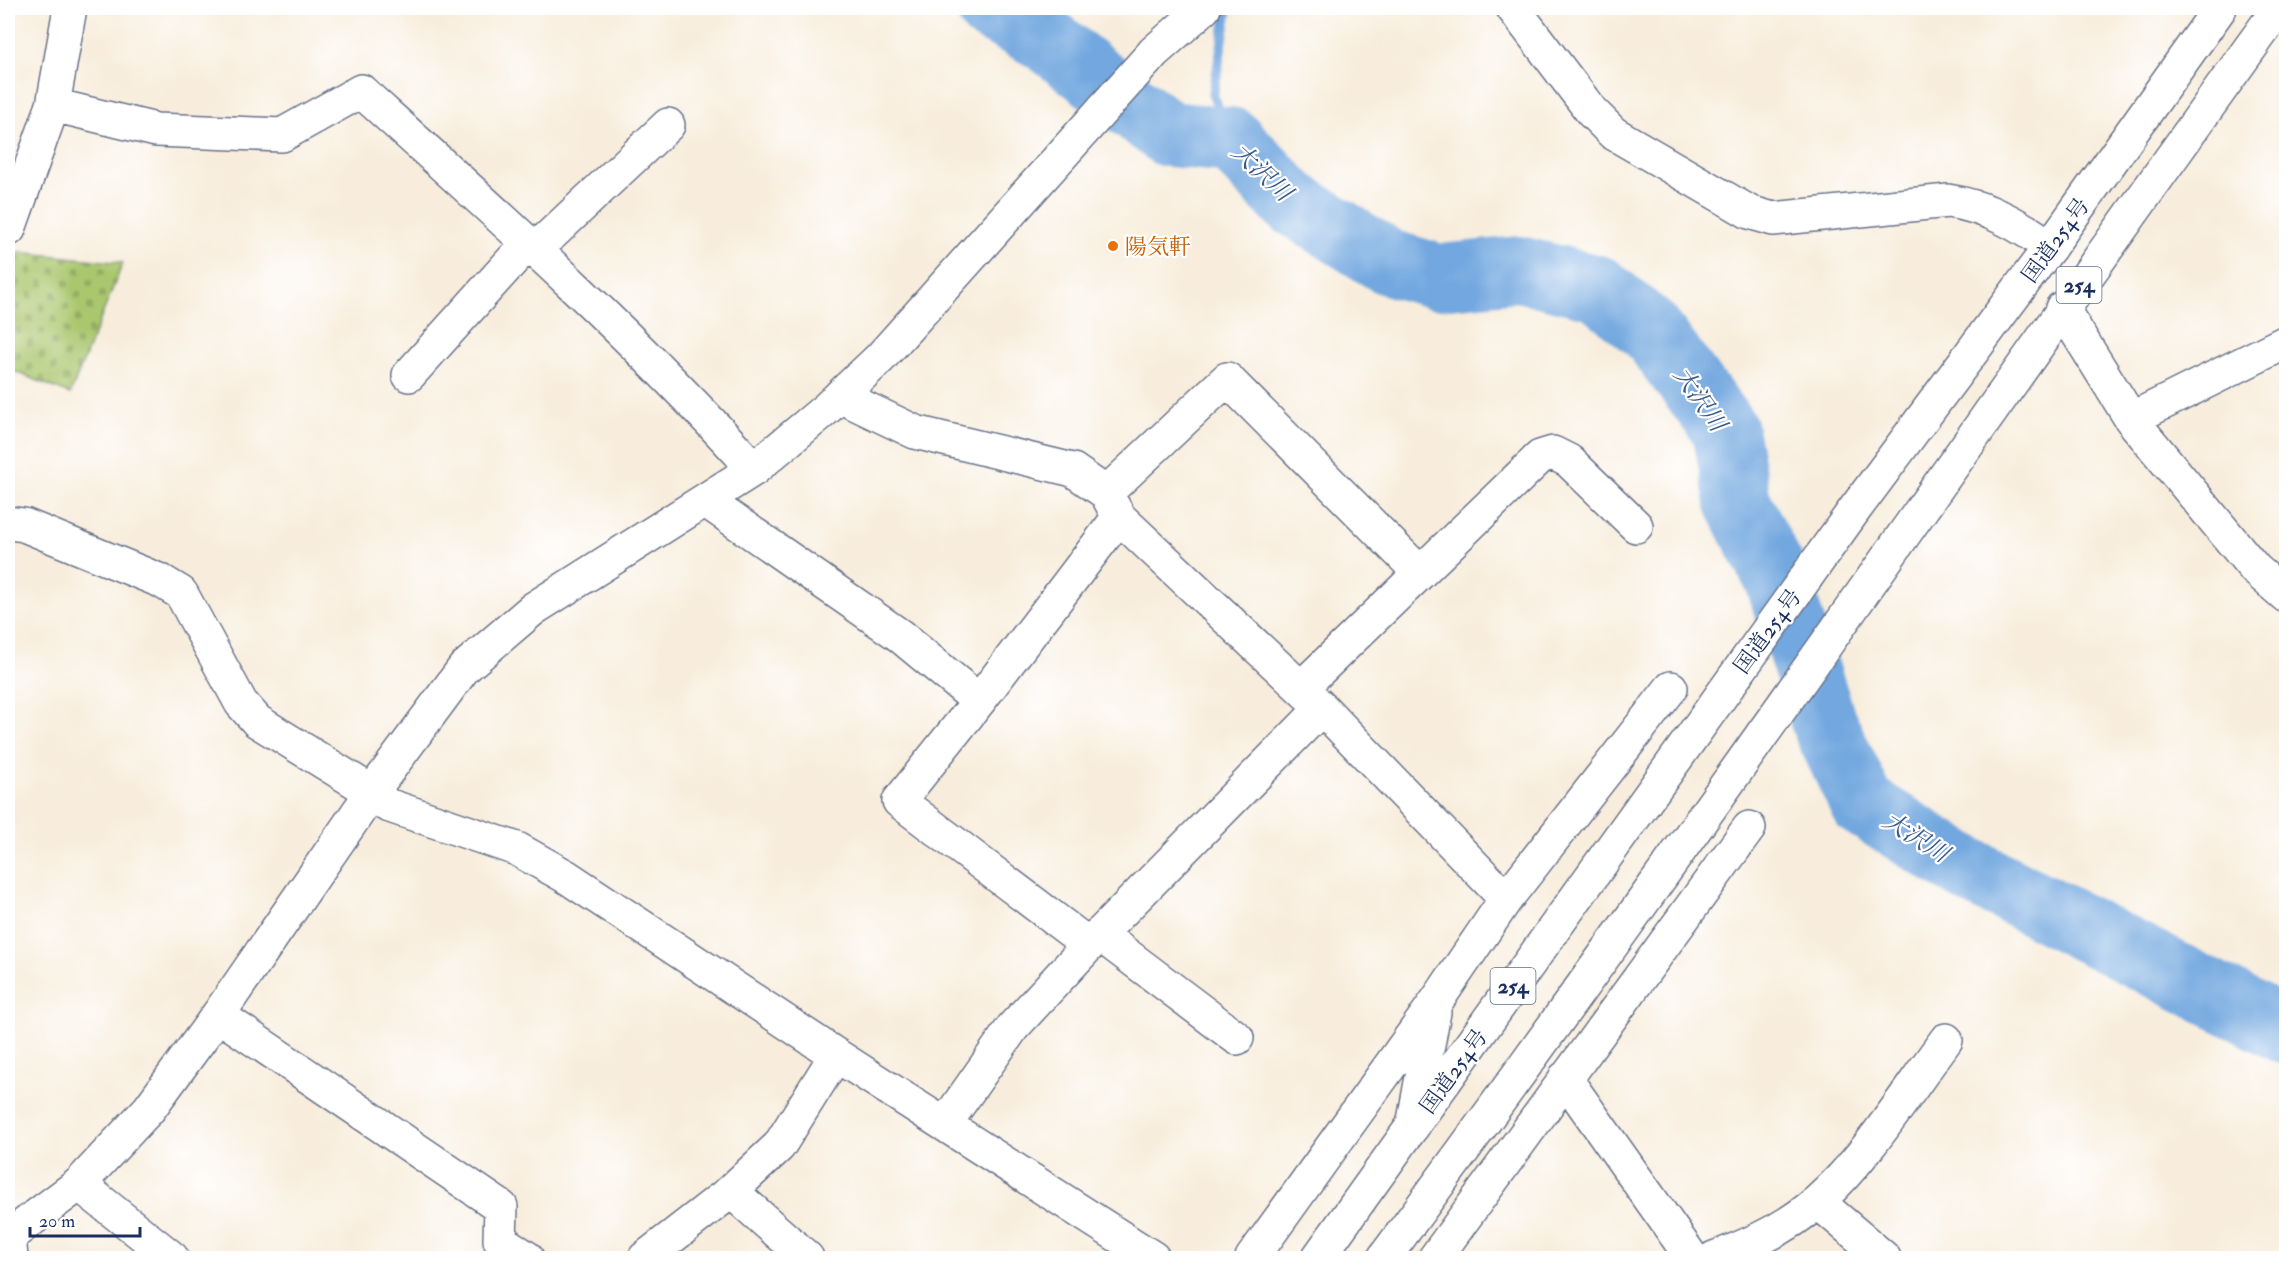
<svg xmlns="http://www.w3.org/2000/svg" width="2294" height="1266" font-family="'IM FELL Double Pica','Noto Serif JP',serif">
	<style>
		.cemetery { fill: url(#cemetery-stones); stroke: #627b66; stroke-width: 1.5 }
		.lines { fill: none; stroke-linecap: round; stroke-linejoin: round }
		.stream { stroke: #72a7df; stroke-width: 10 }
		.river { stroke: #72a7df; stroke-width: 66 }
		.street-casing { stroke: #68728a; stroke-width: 36 }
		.secondary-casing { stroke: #68728a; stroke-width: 36 }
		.highway-casing { stroke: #68728a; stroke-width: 36 }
		.street { stroke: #fff; stroke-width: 33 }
		.secondary { stroke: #fff; stroke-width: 33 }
		.highway { stroke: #fff; stroke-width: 33 }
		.food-dot { fill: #e8710a; stroke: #fff; stroke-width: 2 }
		.labels { text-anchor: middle; stroke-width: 4.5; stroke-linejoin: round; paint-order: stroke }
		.shield { fill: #fff; stroke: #5f6d8e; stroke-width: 1.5 }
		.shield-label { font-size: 21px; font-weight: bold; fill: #1b2f5e }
		.street-label { font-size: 22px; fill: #1b2f5e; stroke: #fff }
		.food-label { font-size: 22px; fill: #c56008; stroke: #fff; text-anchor: start }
		.water-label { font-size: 24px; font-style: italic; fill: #39598b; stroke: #fff }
	</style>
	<defs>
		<pattern id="cemetery-stones" width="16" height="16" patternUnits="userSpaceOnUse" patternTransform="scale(1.5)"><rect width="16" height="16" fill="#aac76e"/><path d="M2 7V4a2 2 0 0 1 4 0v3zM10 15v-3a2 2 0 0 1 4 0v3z" fill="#92ab62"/></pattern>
	</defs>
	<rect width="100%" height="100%" fill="#fff"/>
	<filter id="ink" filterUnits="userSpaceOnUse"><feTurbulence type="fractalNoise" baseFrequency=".0167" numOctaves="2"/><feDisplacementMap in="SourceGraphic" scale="12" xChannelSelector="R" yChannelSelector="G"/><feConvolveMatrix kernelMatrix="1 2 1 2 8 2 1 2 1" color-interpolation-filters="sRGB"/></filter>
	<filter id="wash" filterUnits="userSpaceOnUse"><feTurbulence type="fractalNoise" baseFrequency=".008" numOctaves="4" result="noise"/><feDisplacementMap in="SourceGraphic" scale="24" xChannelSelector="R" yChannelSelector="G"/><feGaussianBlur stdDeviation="1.35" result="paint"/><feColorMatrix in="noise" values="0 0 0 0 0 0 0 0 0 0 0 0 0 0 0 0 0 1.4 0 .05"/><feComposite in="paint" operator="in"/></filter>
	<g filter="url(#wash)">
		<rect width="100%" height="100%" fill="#f8eddc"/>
		<!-- cemetery -->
		<path class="cemetery" d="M8,251L123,263L70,394L14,371L8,386Z"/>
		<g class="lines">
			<!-- stream -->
			<path class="stream" d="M1228,8L1213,95L1231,140"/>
			<!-- river -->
			<path class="river" d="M989,8L1046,39L1168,134L1231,140L1290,201L1388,262L1439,277L1519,269L1598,288L1650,330L1725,430L1738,502L1778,581L1824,723L1863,805L1967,869L2286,1031"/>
		</g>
	</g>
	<g filter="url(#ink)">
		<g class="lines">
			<defs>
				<path id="street" d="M1513,8L1592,112L1613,133L1749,212L1773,219L1948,201C1988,207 2018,224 2050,247
					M53,105L156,130L282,135L361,91C496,213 632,334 754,469
					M9,229L53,105L70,8
					M2062,308L2131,419L2255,569L2286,596
					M409,375L519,253L536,249L668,125
					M840,396L915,432L1073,470L1106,493L1119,517L1322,708L1506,899
					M2131,419L2286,342
					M1106,493L1227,379L1418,571
					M706,501L899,635L979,701
					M8,523L24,525L161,581L181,593L241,703L257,721L372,792L387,805L517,849L567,877L836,1055L1153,1258
					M1301,688L1540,457L1553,453L1569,461L1636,526
					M1099,934L1237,1038
					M1089,945L899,801L979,701L1119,517
					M218,1015L501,1207L500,1240L527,1258
					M1565,1078L1692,1258
					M945,1124L1013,1027L1089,945L1322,708
					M1413,1126L1434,1012
					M79,1184L172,1258
					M731,1191L807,1258
					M1818,1202L1884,1258
					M9,1236L11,1258
					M645,1258L731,1191L779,1146L836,1055
					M1252,1258L1436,1002L1506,899L1671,688
					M1435,1258L1749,828
					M1714,1258C1750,1245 1788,1228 1818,1201C1866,1159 1907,1092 1946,1040"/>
				<path id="secondary" d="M8,1237L79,1184L149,1109L218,1015L372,792L464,668L533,609L754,469L826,409L880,358L1154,52L1204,8"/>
				<path id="highway" d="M1318,1258L1855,509L2050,247L2220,8
					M1384,1258C1689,846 1979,423 2279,8"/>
			</defs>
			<!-- street casing -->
			<use href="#street" class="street-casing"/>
			<!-- secondary casing -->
			<use href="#secondary" class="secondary-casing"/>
			<!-- highway casing -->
			<use href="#highway" class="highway-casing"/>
			<!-- street -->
			<use href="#street" class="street"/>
			<!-- secondary -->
			<use href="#secondary" class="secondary"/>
			<!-- highway -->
			<use href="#highway" class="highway"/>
		</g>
	</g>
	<!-- markers -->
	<circle class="food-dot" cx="1113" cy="246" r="6"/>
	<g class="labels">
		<!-- shield labels -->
		<g class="shield">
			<rect x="2056.5" y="267" width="45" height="36" rx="4.5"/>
			<rect x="1490.5" y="968" width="45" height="36" rx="4.5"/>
		</g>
		<g class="shield-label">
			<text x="2079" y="292">254</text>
			<text x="1513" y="993">254</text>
		</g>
		<!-- street labels -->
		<g class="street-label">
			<text transform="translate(2055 240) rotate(-54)" y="8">国道254号</text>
			<text transform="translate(1767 631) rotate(-54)" y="8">国道254号</text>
			<text transform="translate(1453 1071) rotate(-54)" y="8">国道254号</text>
		</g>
		<!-- food labels -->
		<g class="food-label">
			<text x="1125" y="254">陽気軒</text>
		</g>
		<!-- water labels -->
		<g class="water-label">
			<text transform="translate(1262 172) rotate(43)" y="8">大沢川</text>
			<text transform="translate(1700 399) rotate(55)" y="8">大沢川</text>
			<text transform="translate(1916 837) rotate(32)" y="8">大沢川</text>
		</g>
	</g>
	<!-- margin -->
	<rect width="2294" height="1266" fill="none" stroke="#fff" stroke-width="30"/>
	<!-- scale -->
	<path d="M30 1227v9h110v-9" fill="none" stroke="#1b2f5e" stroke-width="3"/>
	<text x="39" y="1227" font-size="18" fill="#1b2f5e" stroke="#ffffff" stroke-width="4.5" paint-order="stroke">20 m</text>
</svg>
